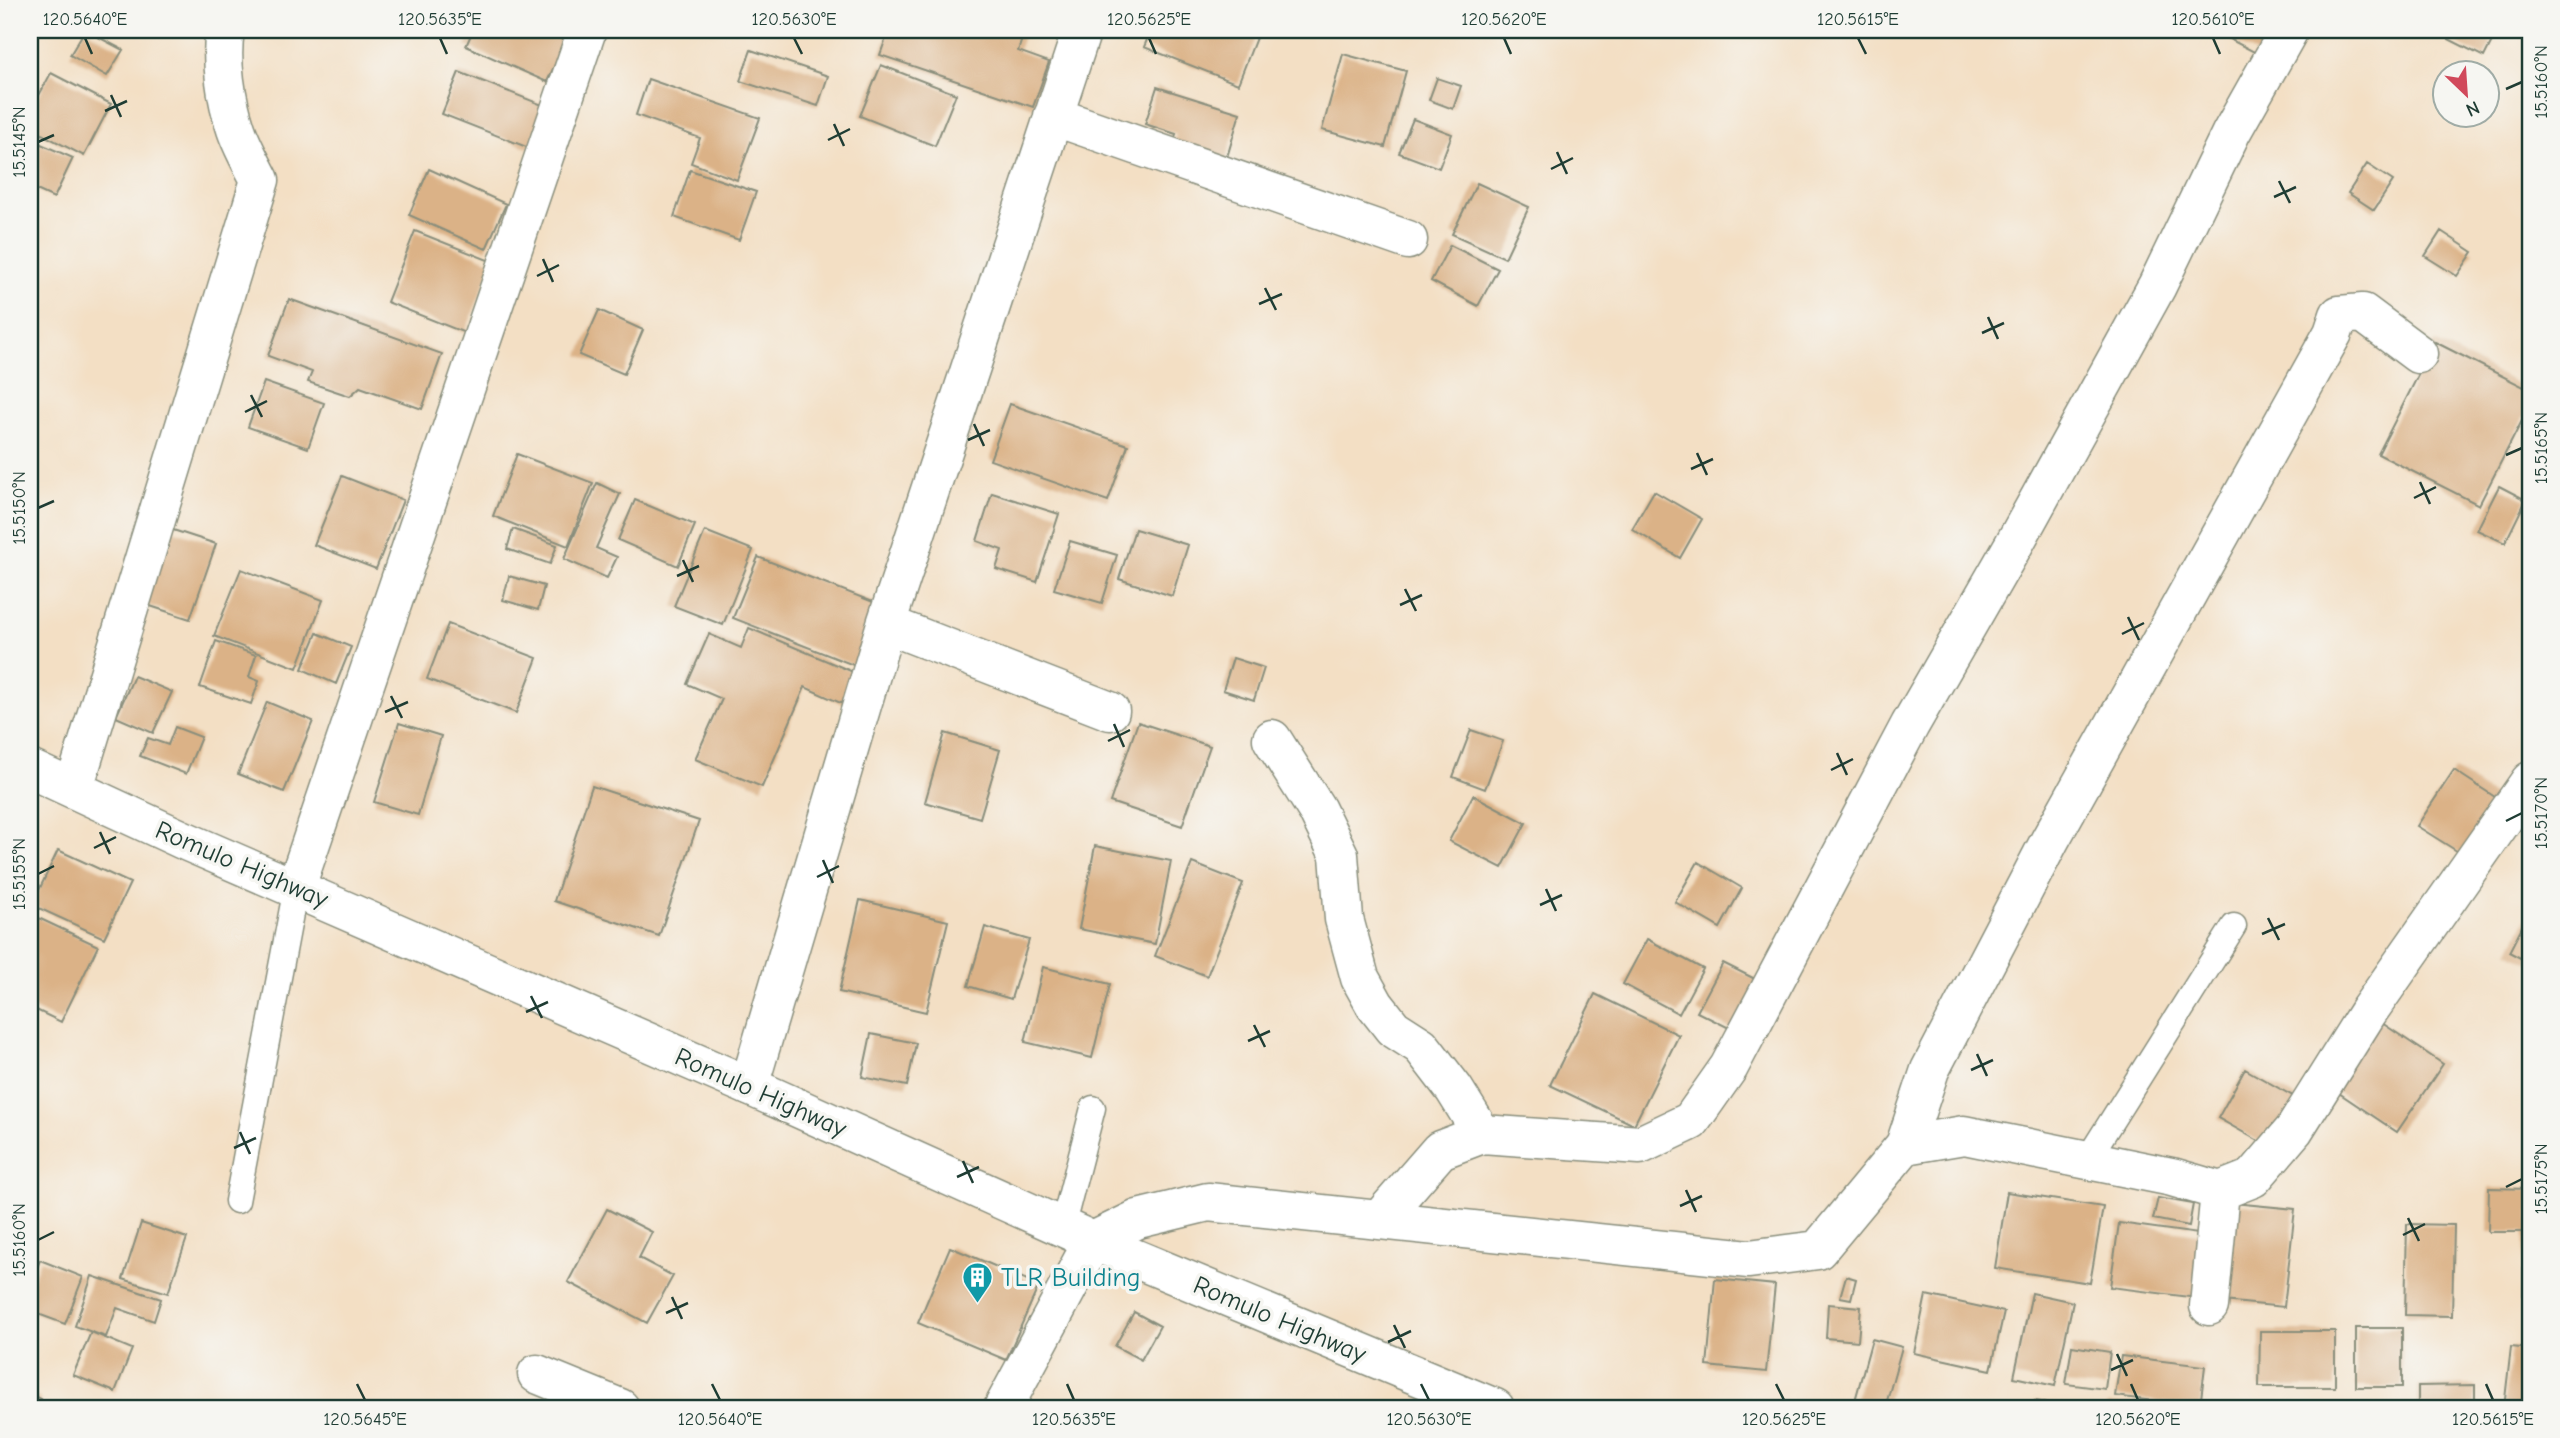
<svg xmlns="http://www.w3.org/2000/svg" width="2560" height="1438" font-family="'Comic Neue',sans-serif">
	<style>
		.building { fill: #dbb287 }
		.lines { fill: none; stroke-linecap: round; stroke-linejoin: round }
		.lane-casing { stroke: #898e7c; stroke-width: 27 }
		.street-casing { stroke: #898e7c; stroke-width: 41 }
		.highway-casing { stroke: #898e7c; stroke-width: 41 }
		.lane { stroke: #fff; stroke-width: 24 }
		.street { stroke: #fff; stroke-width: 38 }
		.highway { stroke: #fff; stroke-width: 38 }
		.ticks { fill: none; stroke: #1f3d34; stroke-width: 2.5 }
		.labels { text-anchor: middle; stroke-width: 7; stroke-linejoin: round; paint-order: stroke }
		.street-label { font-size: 26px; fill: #1f3d34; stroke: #f6f6f2 }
		.culture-label { font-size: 26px; fill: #0d838f; stroke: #f6f6f2; text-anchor: start }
		.neatline { fill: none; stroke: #1f3d34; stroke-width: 2.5 }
		.ticks-label { font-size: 18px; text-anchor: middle; fill: #1f3d34 }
	</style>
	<rect width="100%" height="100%" fill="#f6f6f2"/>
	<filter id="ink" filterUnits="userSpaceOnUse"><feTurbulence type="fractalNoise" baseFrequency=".0143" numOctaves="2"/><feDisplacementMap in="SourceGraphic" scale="14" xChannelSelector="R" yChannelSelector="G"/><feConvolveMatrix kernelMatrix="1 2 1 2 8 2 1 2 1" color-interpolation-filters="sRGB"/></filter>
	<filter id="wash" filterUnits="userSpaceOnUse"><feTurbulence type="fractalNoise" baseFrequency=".00686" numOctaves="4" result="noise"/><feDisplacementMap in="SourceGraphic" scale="28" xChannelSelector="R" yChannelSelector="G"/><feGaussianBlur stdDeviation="1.57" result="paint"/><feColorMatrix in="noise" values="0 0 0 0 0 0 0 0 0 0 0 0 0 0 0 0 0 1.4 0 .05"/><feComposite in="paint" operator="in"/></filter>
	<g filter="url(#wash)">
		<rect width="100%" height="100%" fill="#f3dfc4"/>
		<g id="blocks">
			<!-- building -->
			<path class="building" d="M85,30L123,50L107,76L70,55Z
				M473,30H543L566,40L547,82L466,46Z
				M889,30H1025L1018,51L1049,62L1033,107L880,55Z
				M1151,30H1259L1238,84L1144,47Z
				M2212,30H2270L2258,54Z
				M2431,30H2490L2496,33L2484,57Z
				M751,50L828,76L818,106L740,81Z
				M1343,54L1406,71L1385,147L1322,130Z
				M881,65L956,94L935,146L860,116Z
				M459,72L545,106L529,148L442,114Z
				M51,73L111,104L84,156L30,128V112Z
				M1437,78L1461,86L1453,109L1429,100Z
				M648,79L760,118L737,180L691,163L700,138L636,115Z
				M1157,87L1240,113L1225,164L1172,148L1176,134L1145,124Z
				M1413,119L1452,134L1439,168L1399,153Z
				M34,141L73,158L54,198L30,187V151Z
				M2367,164L2393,181L2374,210L2348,193Z
				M429,169L506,204L486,249L409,215Z
				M690,170L756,192L739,240L674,217Z
				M1477,183L1529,207L1505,258L1452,234Z
				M415,231L493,262L465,333L387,302Z
				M2441,231L2473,252L2457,276L2425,256Z
				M1450,245L1498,269L1478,306L1431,281Z
				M289,299L442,354L422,409L360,387L350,396L308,382L312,372L268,356Z
				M599,310L643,330L624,374L579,355Z
				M2435,342L2530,390V405L2479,505L2378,454Z
				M264,382L324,403L308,448L248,427Z
				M1010,404L1128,445L1108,501L990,460Z
				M517,454L593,483L568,546L493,516Z
				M342,476L403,500L376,569L314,545Z
				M597,483L620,494L596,548L617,557L607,578L564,559Z
				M2499,486L2526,500L2505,543L2477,530Z
				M1654,491L1702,519L1680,558L1632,529Z
				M992,493L1059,514L1037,582L996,569L1002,550L977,541Z
				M635,500L695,525L678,566L618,540Z
				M167,528L216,544L190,619L141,603Z
				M513,529L557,545L550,564L507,549Z
				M1135,529L1188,545L1172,596L1119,579Z
				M705,531L753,550L723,625L674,606Z
				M1070,541L1117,555L1102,603L1054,589Z
				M758,557L881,605L856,666L733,618Z
				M241,569L323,600L297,668L214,636Z
				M509,576L544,586L538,610L503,600Z
				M448,624L537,658L516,713L427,679Z
				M749,628L858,674L845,705L805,687L762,787L695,759L722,699L687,684L709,634L741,648Z
				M317,633L351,647L336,684L302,669Z
				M216,641L256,655L249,677L259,681L251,704L200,687Z
				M1233,658L1264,668L1254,700L1223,690Z
				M134,676L172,692L153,733L116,717Z
				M267,702L313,721L284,792L238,774Z
				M1138,722L1210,746L1182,826L1110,802Z
				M399,723L441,736L418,815L374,802Z
				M175,727L201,737L186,774L140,756L148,738L168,745Z
				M1471,730L1503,741L1485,789L1453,777Z
				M945,733L1000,750L980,818L925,802Z
				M2454,770L2504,803L2468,858L2417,826Z
				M592,786L699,821L659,936L554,901Z
				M1473,795L1526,823L1502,868L1449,841Z
				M1095,846L1171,861L1155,944L1079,929Z
				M58,850L130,883L104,938L32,905Z
				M1698,862L1742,888L1720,928L1675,902Z
				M1192,863L1243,883L1207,976L1155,956Z
				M860,900L948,921L926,1012L839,992Z
				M2530,911V963L2509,952Z
				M30,914L98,946L61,1022L30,1007Z
				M985,927L1029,940L1011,999L968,986Z
				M1647,939L1703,969L1679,1014L1623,984Z
				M1723,963L1761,982L1735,1031L1697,1012Z
				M1043,967L1110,984L1092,1058L1025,1042Z
				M1595,994L1679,1035L1634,1125L1550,1085Z
				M2376,1019L2443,1064L2397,1132L2330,1087Z
				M871,1034L916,1043L907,1086L862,1077Z
				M2245,1069L2298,1099L2271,1148L2218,1118Z
				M2489,1188L2530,1189V1325H2523L2524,1232H2488Z
				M2007,1192L2103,1207L2090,1283L1995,1268Z
				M2158,1198L2193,1204L2189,1226L2153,1219Z
				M2233,1203L2295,1209L2284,1307L2223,1301Z
				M607,1209L652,1232L639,1258L673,1276L647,1323L568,1282Z
				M141,1223L187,1238L168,1293L123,1279Z
				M2119,1223L2206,1235L2197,1298L2110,1287Z
				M2407,1224L2454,1225L2452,1316L2405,1315Z
				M950,1247L1039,1285L1006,1360L918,1323Z
				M40,1260L83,1277L65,1324L30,1311V1286Z
				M92,1276L161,1299L154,1321L117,1308L106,1337L75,1326Z
				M1846,1276L1856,1279L1851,1299L1840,1297Z
				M1715,1279L1775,1285L1766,1372L1707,1366Z
				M2032,1293L2073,1302L2055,1386L2014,1377Z
				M1926,1295L2004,1312L1991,1370L1914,1353Z
				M1828,1304L1861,1307L1858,1341L1826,1338Z
				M1134,1312L1160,1326L1141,1360L1115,1346Z
				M2356,1328H2402V1387H2356Z
				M2260,1331H2335V1387H2259Z
				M91,1332L132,1349L115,1392L73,1375Z
				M1872,1339L1902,1347L1885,1408H1853Z
				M2072,1346L2110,1352L2105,1389L2066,1384Z
				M2511,1347L2530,1349V1408H2504Z
				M2121,1356L2205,1366L2200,1407L2115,1396Z
				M2475,1385V1408H2418V1386Z
				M30,1394L41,1399L37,1408H30Z
				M2035,1401L2072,1407V1408H2034Z
				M2108,1404L2157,1406V1408H2107Z"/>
		</g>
	</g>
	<g filter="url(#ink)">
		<use href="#blocks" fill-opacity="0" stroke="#898e7c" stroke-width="2"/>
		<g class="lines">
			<defs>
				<path id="lane" d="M2087,1160L2234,926
					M237,1201L296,887
					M1062,1228L1093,1108"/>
				<path id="street" d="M1053,116L1408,240
					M886,624L1110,711
					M1272,739L1317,810L1339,855L1344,919L1360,978L1375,1005L1393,1028L1421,1046L1454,1089L1482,1134
					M74,788L260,180C252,164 242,147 236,129C226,99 220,61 225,30
					M296,887L587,30
					M749,1086L886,624L1082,30
					M1905,1145L1930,1070L2050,840L2333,333L2339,315L2363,313L2418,354
					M1379,1220L1440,1150L1482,1134L1640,1145L1691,1121L1729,1067L1910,725L2013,546L2157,286L2231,133L2289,30
					M2209,1306L2220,1191
					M537,1374L620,1408
					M1003,1408L1093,1241L1138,1219L1208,1202L1749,1259L1818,1250L1905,1145L1964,1135L2172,1177L2220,1191L2253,1178L2294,1130L2368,1012L2530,781"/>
				<path id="highway" d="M30,769L181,839L749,1086L1093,1241L1495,1408"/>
			</defs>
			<!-- lane casing -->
			<use href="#lane" class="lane-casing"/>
			<!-- street casing -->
			<use href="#street" class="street-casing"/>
			<!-- highway casing -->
			<use href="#highway" class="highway-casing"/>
			<!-- lane -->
			<use href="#lane" class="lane"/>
			<!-- street -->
			<use href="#street" class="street"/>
			<!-- highway -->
			<use href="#highway" class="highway"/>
		</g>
	</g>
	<!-- ticks -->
	<path class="ticks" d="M85,38L92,54M440,38L447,54M794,38L802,54M1149,38L1156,54M1504,38L1511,54M1858,38L1866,54M2213,38L2220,54M2506,89L2522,82M111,95L121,117M105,111L127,101M834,124L844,146M828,140L850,129M38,142L54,135M1557,152L1567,174M1551,169L1573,158M2279,181L2290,203M2274,197L2296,187M543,259L553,282M537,276L559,265M1265,288L1276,310M1259,304L1282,294M1988,317L1998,339M1982,333L2004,323M251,395L262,417M245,412L267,401M974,424L984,446M968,440L990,430M1697,453L1707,475M2506,455L2522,448M1691,469L1713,459M2420,482L2430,504M2414,498L2436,487M38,508L54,501M683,560L693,582M677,576L699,566M1405,589L1416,611M1400,605L1422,595M2128,617L2139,640M2122,634L2144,623M391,696L402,718M385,712L408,702M1114,724L1124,747M1108,741L1130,730M1837,753L1847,775M1831,770L1853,759M2506,821L2522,813M100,832L110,854M94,848L116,837M823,860L833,883M38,874L54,866M817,877L839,866M1546,889L1556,911M1540,905L1562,895M2268,918L2279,940M2262,934L2285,924M531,996L542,1018M526,1012L548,1002M1254,1025L1265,1047M1248,1041L1270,1031M1977,1054L1987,1076M1971,1070L1993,1060M240,1132L250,1154M234,1148L256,1138M963,1161L973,1183M957,1177L979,1167M2506,1187L2522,1179M1686,1190L1696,1212M1680,1206L1702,1196M2408,1218L2419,1241M2403,1235L2425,1224M38,1240L54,1232M672,1297L682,1319M666,1313L688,1303M1394,1325L1405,1348M1388,1342L1411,1331M2117,1354L2127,1376M2111,1370L2133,1360M357,1384L365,1400M712,1384L720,1400M1067,1384L1074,1400M1421,1384L1429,1400M1776,1384L1784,1400M2131,1384L2138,1400M2486,1384L2493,1400"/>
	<!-- icons -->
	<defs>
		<symbol id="building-pin" viewBox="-11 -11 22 30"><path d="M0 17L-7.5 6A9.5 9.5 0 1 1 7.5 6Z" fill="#0f9aa8" stroke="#f6f6f2"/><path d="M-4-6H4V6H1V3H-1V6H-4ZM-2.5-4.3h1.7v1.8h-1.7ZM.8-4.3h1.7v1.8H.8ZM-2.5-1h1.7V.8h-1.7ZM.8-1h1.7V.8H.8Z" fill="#fff"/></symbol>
	</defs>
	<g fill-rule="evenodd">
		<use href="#building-pin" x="960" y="1260" width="35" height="47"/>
	</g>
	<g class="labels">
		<!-- street labels -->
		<g class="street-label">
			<text transform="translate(242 864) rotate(23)" y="9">Romulo Highway</text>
			<text transform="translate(761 1092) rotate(24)" y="9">Romulo Highway</text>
			<text transform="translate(1280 1319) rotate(23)" y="9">Romulo Highway</text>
		</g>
		<!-- culture labels -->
		<g class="culture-label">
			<text x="1001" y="1286">TLR Building</text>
		</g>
	</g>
	<!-- margin -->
	<rect width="2560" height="1438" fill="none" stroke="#f6f6f2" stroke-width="77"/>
	<!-- north arrow -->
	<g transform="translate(2466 94) rotate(155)"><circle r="33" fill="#f6f6f2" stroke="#a0aca6" stroke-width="2"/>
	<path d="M0-5L12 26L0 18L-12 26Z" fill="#d1495b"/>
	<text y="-10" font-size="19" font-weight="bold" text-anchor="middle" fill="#1f3d34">N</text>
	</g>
	<rect x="38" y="38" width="2484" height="1362" class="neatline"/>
	<g class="ticks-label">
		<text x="85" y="25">120.5640°E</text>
		<text x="440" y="25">120.5635°E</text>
		<text x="794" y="25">120.5630°E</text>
		<text x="1149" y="25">120.5625°E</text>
		<text x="1504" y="25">120.5620°E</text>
		<text x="1858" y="25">120.5615°E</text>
		<text x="2213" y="25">120.5610°E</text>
		<text transform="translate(2541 82) rotate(-90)" y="6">15.5160°N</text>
		<text transform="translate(19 142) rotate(-90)" y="6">15.5145°N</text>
		<text transform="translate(2541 448) rotate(-90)" y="6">15.5165°N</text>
		<text transform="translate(19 508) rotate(-90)" y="6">15.5150°N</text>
		<text transform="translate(2541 813) rotate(-90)" y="6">15.5170°N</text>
		<text transform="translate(19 874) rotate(-90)" y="6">15.5155°N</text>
		<text transform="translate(2541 1179) rotate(-90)" y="6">15.5175°N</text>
		<text transform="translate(19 1240) rotate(-90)" y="6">15.5160°N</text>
		<text x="365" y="1425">120.5645°E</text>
		<text x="720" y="1425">120.5640°E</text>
		<text x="1074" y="1425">120.5635°E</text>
		<text x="1429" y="1425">120.5630°E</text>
		<text x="1784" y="1425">120.5625°E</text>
		<text x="2138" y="1425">120.5620°E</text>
		<text x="2493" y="1425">120.5615°E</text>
	</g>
</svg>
